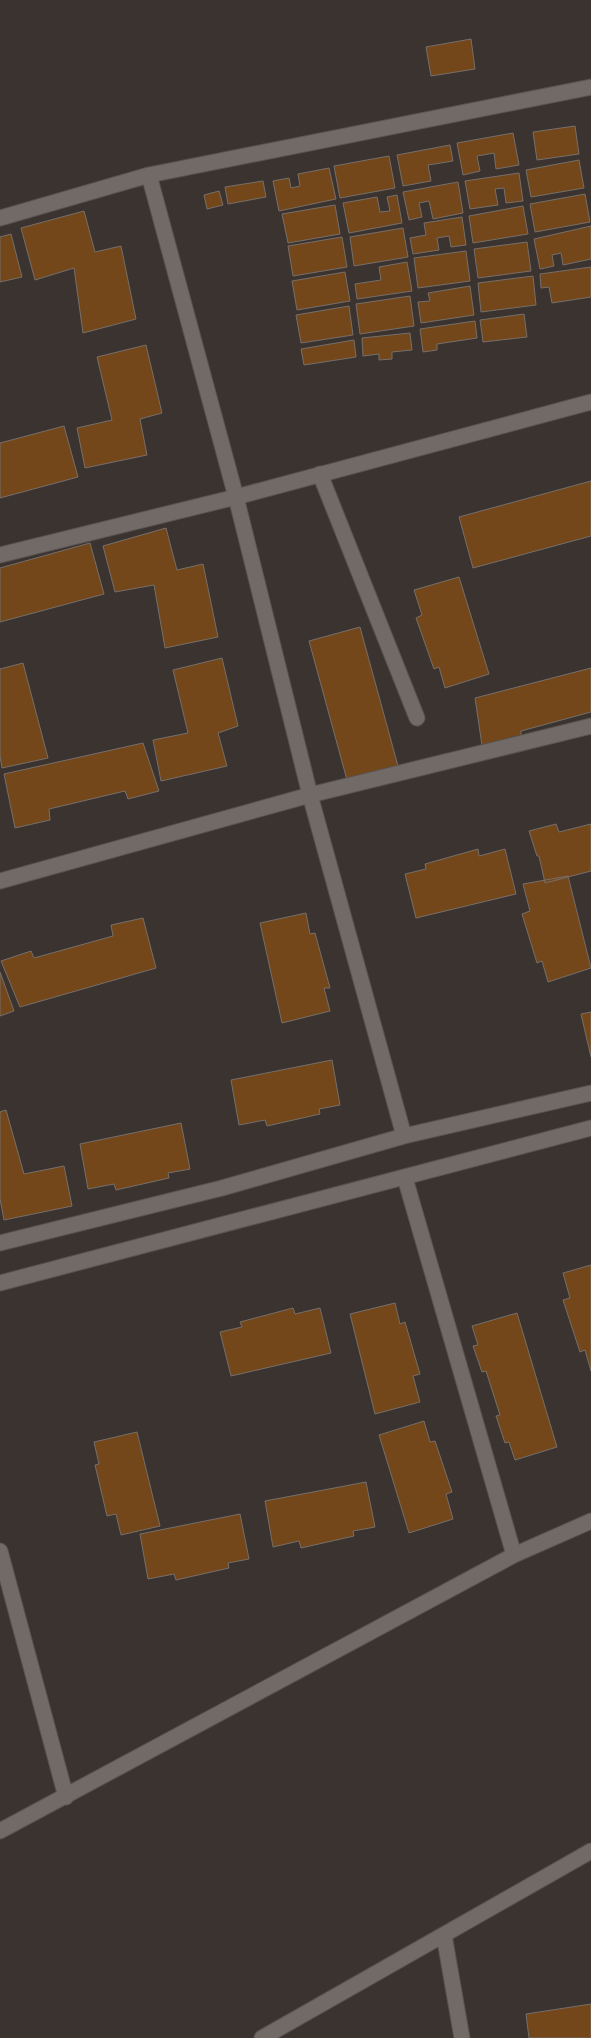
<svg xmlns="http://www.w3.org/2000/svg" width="591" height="2038" font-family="'Exo 2',sans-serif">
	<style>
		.building { fill: #74471a; stroke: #766f6a }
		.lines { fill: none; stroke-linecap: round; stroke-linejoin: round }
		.minor-casing { stroke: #585250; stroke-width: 17 }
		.minor { stroke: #726a66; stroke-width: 15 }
	</style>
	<rect width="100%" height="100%" fill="#3a3330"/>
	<!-- building -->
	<path class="building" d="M471,39L475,69L431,76L426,47Z
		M575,126L579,154L537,160L533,132Z
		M513,133L519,165L496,169L494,153L477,156L480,171L463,175L457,143Z
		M450,145L453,161L428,165L431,181L403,186L397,155Z
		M389,156L395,188L340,198L334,166Z
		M579,160L584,188L531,197L526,170Z
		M329,168L336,199L279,211L273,181L289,178L291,188L300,186L298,174Z
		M519,173L523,201L506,203L504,188L495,189L498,205L470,209L465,181Z
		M263,181L266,197L228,204L225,187Z
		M458,182L463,213L433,219L429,201L419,203L422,217L409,220L403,192Z
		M219,191L223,205L207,209L204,195Z
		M585,194L590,222L535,232L530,204Z
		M397,195L402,223L349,233L343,203L377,197L380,212L390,211L387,197Z
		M335,205L340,234L288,243L282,214Z
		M523,206L528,234L473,243L469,216Z
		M84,211L95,252L121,246L136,319L83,333L74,268L35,280L21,228Z
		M462,217L466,245L451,247L449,236L437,238L439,250L413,254L410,238L426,235L424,223Z
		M591,226V259L563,265L561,253L552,255L554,266L540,269L534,239Z
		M403,228L408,257L354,266L350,237Z
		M11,234L22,277L0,282V237Z
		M342,237L347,267L293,276L288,246Z
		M527,242L531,271L478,278L474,249Z
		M466,251L470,281L418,288L414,258Z
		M407,262L412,291L357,299L355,284L381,280L379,267Z
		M591,267V297L552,303L549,287L541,288L540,274Z
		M345,272L350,301L297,310L292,281Z
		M533,276L536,305L481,312L478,283Z
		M470,286L474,315L421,323L418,302L430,301L428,293Z
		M410,296L414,326L360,334L356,304Z
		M349,306L353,335L301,343L296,315Z
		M524,314L527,337L483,342L480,320Z
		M475,321L477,338L437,344V350L423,352L420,329Z
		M410,333L412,350L392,352V359L379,360V354L363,356L362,338Z
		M354,340L356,357L304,365L301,349Z
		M146,345L162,413L140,419L147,455L85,468L77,428L112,420L97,357Z
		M64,426L78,477L0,498V443Z
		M591,481V536L473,568L459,517Z
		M166,528L177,570L203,564L218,637L165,648L154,585L115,592L103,546Z
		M90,543L104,594L0,622V568Z
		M459,577L489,674L445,688L439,667L434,669L416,618L422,615L414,590Z
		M360,627L398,766L347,780L309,641Z
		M222,658L238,726L218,733L227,766L161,781L153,740L188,733L173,670Z
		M23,663L48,758L2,768L0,756V669Z
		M591,668V712L521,731V743L483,752L475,698Z
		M143,743L159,791L128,799L125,791L49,809L50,820L15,828L4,774Z
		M556,824L559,832L591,824V871L545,883L539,856H537L529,831Z
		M478,849L479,856L505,849L516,894L416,918L405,874L426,869L425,864Z
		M568,876L591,968L548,982L542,961L537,963L522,914L530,911L523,884Z
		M306,913L310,934L315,933L330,988H324L330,1011L282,1023L260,923Z
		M143,918L156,968L20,1007L1,961L31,951L34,958L113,936L111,925Z
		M0,972L14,1011L0,1016Z
		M591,1012V1057L581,1014Z
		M332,1060L340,1105L319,1109L320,1114L267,1126L265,1120L239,1125L231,1080Z
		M6,1110L24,1174L64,1166L72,1206L4,1220L0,1199V1112Z
		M181,1123L190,1169L168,1173L169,1178L116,1190L114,1184L88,1189L80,1144Z
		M591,1265V1371L585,1350L580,1352L563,1300L570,1298L563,1273Z
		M395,1303L400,1324L405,1322L420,1374L413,1376L420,1402L375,1414L350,1314Z
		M293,1308L295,1314L320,1308L331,1353L231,1376L220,1332L242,1327L240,1322Z
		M517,1313L557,1447L515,1460L509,1442L505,1443L496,1416L500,1415L486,1371L482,1372L473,1346L478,1345L472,1326Z
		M424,1421L430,1442L435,1441L452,1492L446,1494L453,1519L409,1533L379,1435Z
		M137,1432L160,1526L121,1535L116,1514L107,1516L95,1465L99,1464L94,1442Z
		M366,1482L375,1527L353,1531L354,1536L301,1548L299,1541L273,1547L265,1501Z
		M240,1514L249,1559L228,1563L229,1568L176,1580L174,1574L148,1579L140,1534Z
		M591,2004V2038H529L526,2014Z"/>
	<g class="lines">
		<defs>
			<path id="minor" d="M149,175L236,497L310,795L404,1136
				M0,218L149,175L591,87
				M320,474L417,718
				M0,555L236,497L591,402
				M0,881L310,795L591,726
				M405,1178L514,1555
				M0,1243L222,1188L404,1136L591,1093
				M0,1283L591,1128
				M0,1551L66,1797
				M0,1831L514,1555L591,1521
				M444,1935L462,2038
				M262,2038L591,1851"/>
		</defs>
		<!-- minor casing -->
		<use href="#minor" class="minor-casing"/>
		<!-- minor -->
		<use href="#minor" class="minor"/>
	</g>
</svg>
